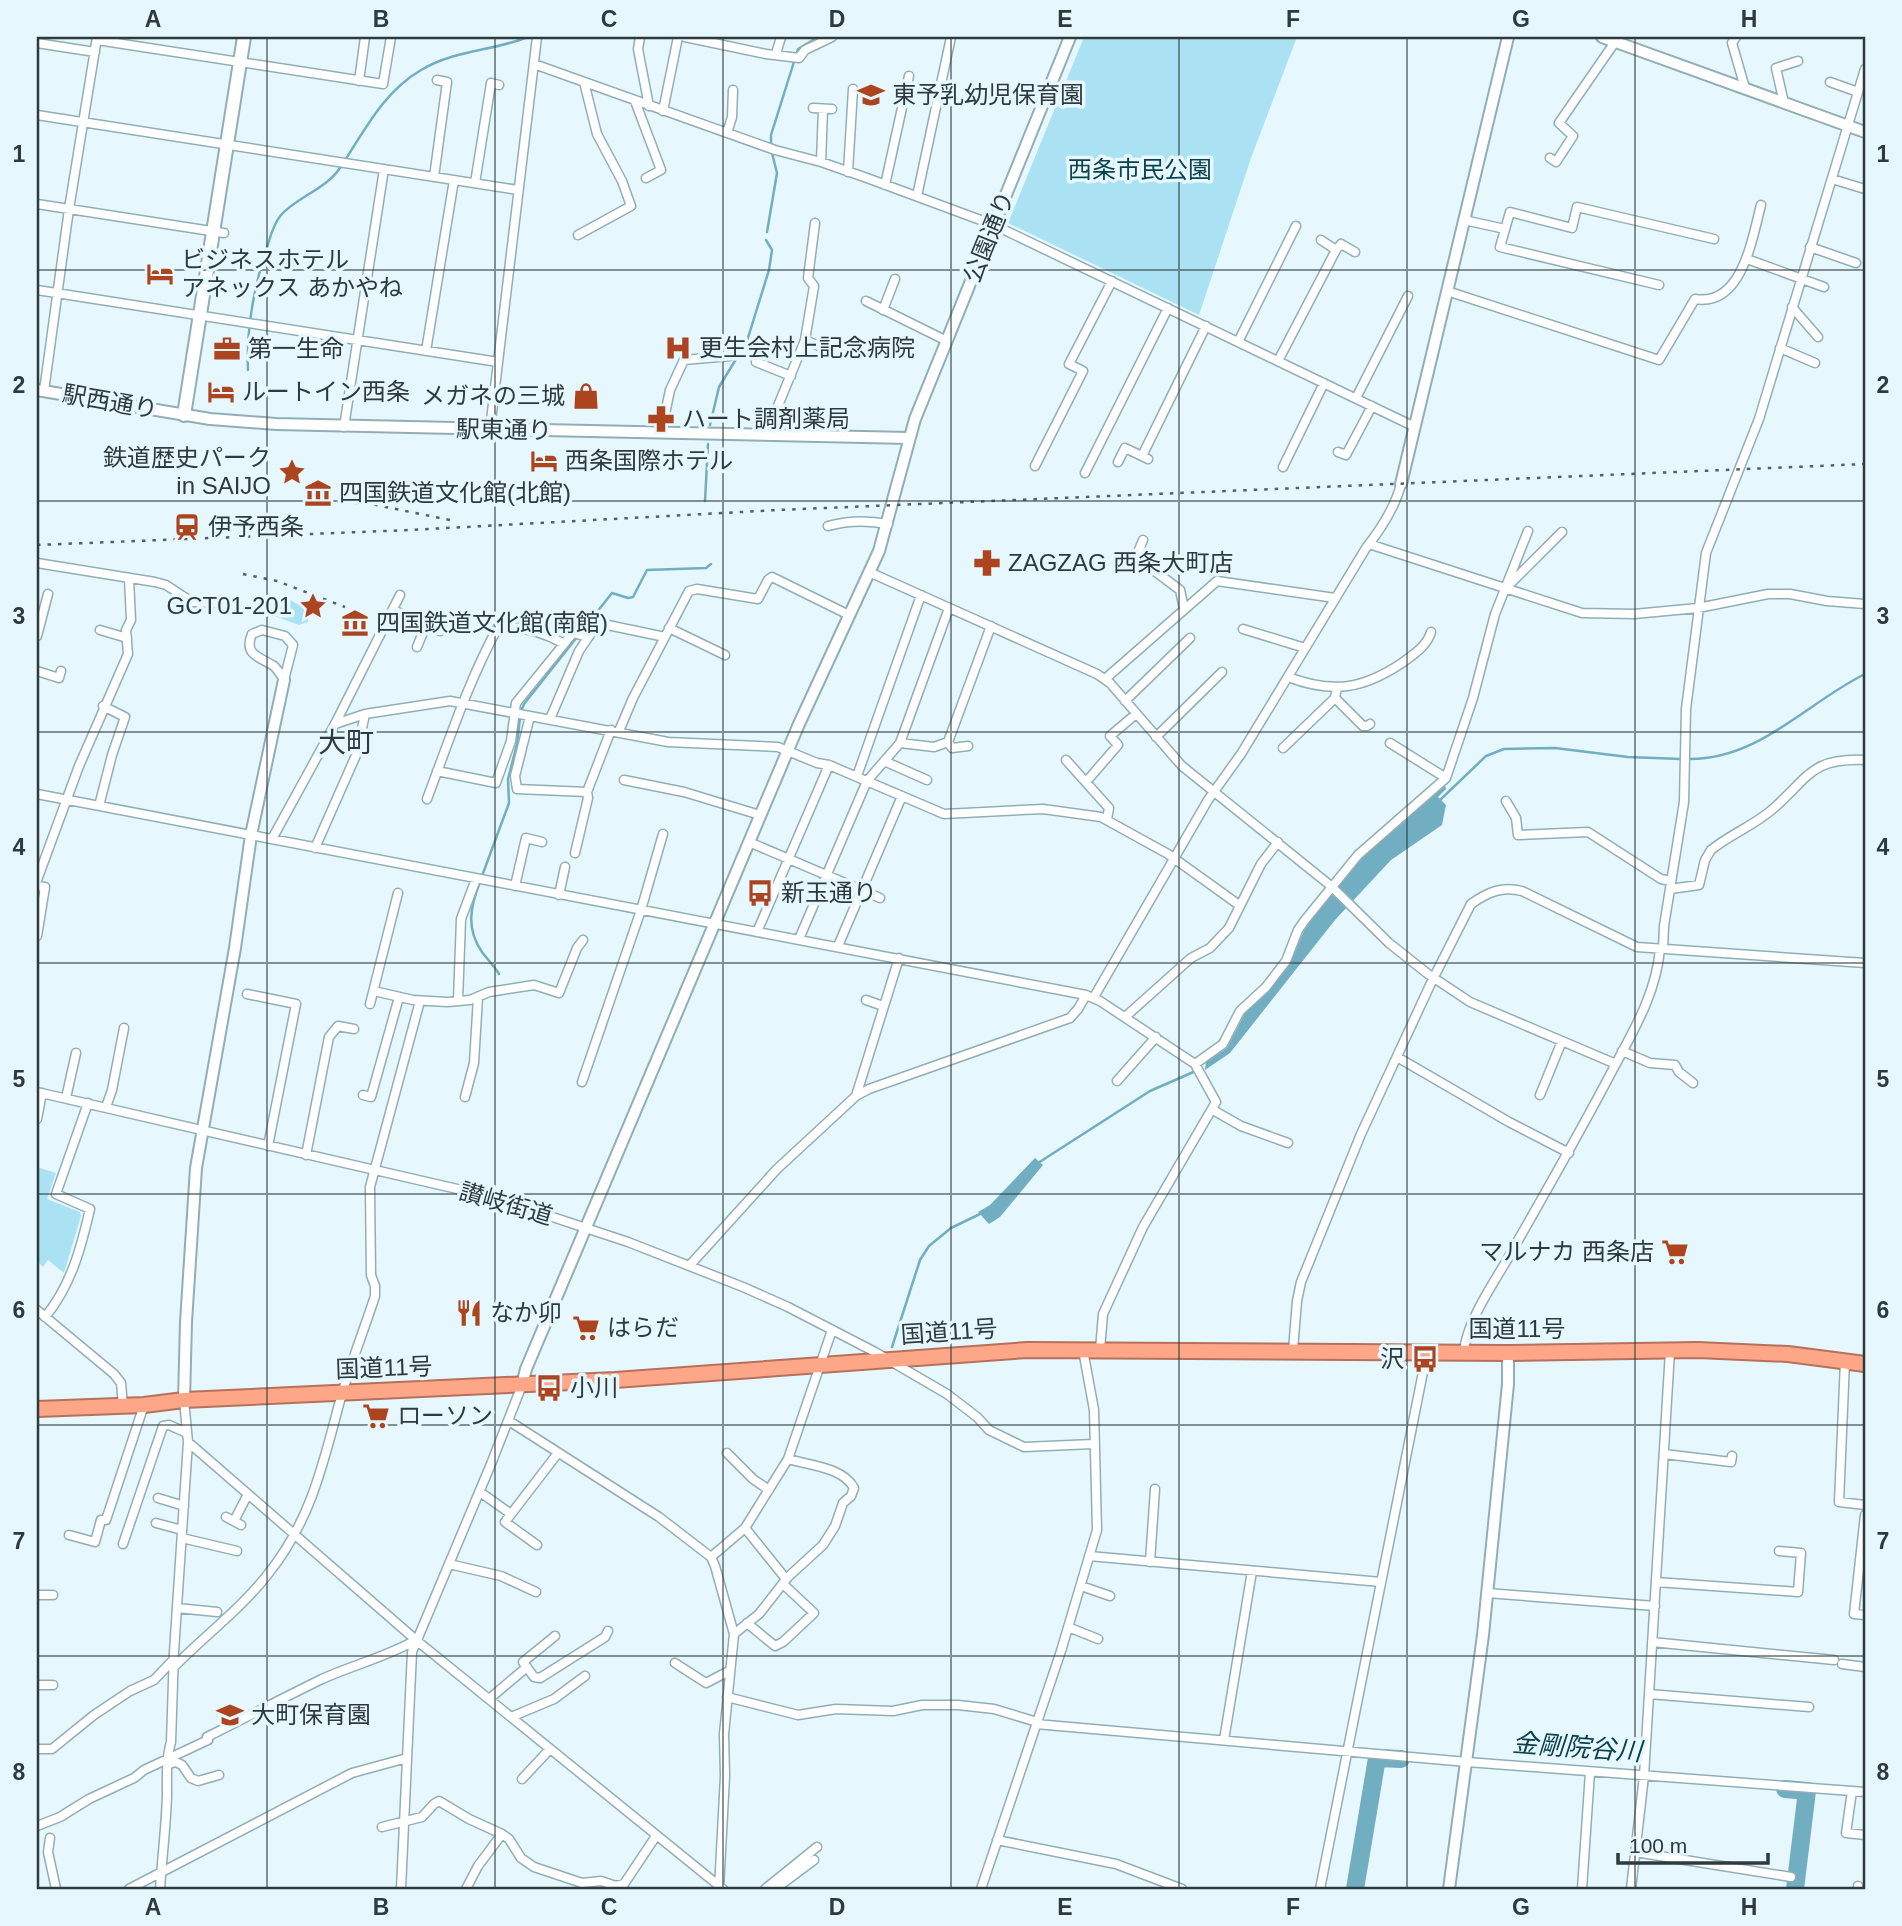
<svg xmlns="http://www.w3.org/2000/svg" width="1902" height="1926" font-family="Arial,'Noto Sans JP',sans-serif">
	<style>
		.green { fill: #abe2f3 }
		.water { fill: #72aec1 }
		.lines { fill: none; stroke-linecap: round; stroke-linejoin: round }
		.stream { stroke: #72aec1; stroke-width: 2.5 }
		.river { stroke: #72aec1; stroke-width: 18 }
		.minor-casing { stroke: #91aeb7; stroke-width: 11 }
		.tertiary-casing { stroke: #91aeb7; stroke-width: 14 }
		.secondary-casing { stroke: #91aeb7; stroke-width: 16 }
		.trunk-casing { stroke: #b5715b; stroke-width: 18 }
		.minor { stroke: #fff; stroke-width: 8 }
		.tertiary { stroke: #fff; stroke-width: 10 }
		.secondary { stroke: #fff; stroke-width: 12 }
		.trunk { stroke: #fea688; stroke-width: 14 }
		.rail { stroke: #536065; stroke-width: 2.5; stroke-dasharray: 3.5 7; stroke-linecap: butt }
		.grid { fill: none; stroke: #2e3a3e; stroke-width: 2; stroke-opacity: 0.55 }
		.labels { text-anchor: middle; stroke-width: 7; stroke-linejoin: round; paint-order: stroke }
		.poi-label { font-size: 24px; fill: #2e3a3e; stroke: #e6f8fe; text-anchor: start }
		.park-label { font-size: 24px; fill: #0a4250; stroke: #e6f8fe }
		.street-label { font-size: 24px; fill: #2e3a3e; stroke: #e6f8fe }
		.water-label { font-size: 26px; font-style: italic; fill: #08404e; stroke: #e6f8fe }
		.quarter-label { font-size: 28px; fill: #2e3a3e; stroke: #e6f8fe }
		.neatline { fill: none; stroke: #2e3a3e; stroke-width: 2.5 }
		.grid-label { font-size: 23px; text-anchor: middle; font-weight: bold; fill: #2e3a3e }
	</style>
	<rect width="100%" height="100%" fill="#e6f8fe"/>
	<!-- green -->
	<path class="green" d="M1084,37H1297L1251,158L1199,315L1008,223Z
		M284,596L309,611L308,622L299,625L263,612L260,607L263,598Z
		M37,1167L56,1173L47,1199L80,1212L81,1216L64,1273L48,1260L43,1267L37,1261Z"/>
	<!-- water -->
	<path class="water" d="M1445,785L1446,789L1438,797L1446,805L1442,825L1391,860L1335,920L1230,1053L1205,1070L1206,1062L1227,1048L1246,1011L1264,996L1282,974L1295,952L1305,928L1361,858Z
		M1035,1158L1043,1165L1000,1217L989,1224L978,1212L990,1205Z"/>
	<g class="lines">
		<!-- stream -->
		<path class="stream" d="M771,146V135L798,49L818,37
			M767,232L777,173L772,153
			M248,370C246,326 254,286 268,244C271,234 274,223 281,215C297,197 326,189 340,168C364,132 382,93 421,70C454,50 493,51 528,37
			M710,425L719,387L747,341L769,270L772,250L766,240
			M705,501L708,444
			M521,711L524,704L612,593L628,598L633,597L647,570L706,568L711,564
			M1688,759C1759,760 1806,703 1865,674
			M1439,801L1486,756L1504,749L1555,748L1628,757L1681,759
			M482,876L509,803L508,779L517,744L520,718
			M480,882C470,907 466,929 482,952C488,960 494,966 499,974
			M1038,1163L1150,1091L1198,1070
			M892,1347L920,1260L929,1246L951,1228L982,1213"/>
		<!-- river -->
		<path class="river" d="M1785,1789L1807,1791L1795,1889
			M1355,1889L1377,1758L1401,1759"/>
		<defs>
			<path id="minor" d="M640,37L638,49L649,106
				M685,37L766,54L799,58L805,50L832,37
				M1736,37L1732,43L1745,88
				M97,40L383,84L391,37
				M37,43L95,52
				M776,54L781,37
				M534,64L775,150L821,162L867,178L994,225L1415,427
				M359,81L365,37
				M1830,82L1858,92
				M635,101L661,170L646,178
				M1784,103L1776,68L1798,61
				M813,108L832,109
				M663,111L678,37
				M37,115L518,190
				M727,133L732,117L733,90
				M1550,158L1556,162L1573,136L1559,123L1615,42
				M821,162L823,109
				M848,172L853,89
				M434,177L447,82L437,80
				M1832,179L1865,189
				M475,183L491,83L499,85
				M885,185L909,76
				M917,196L951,37
				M37,204L224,233
				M1464,220L1505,229
				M578,235L631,206L622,181L597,134L584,82
				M1321,240L1336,250
				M1810,247L1856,263
				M1747,259L1824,287
				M1659,285L1500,247L1510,212L1572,228L1577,207L1714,239
				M37,290L498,362
				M1447,291L1659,360L1695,299C1742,307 1752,239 1761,205
				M866,301L947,341
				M1792,307L1818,337
				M883,310L895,279
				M805,340L833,352
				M1238,342L1296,226
				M1780,348L1815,363
				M426,351L454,180
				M1278,361L1336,250L1341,244L1355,252
				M756,362L791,376
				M44,391L69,209L97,37
				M1356,398L1408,296
				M344,427L384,169
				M490,429L537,37
				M661,433L670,390L684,360L730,356
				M766,435L805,340L814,286L808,278L815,223
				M1338,452L1346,455L1372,406
				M1142,456L1206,326
				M1118,462L1125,448L1148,459
				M1035,466L1083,371L1069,364L1112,281
				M1283,467L1324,383
				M1085,473L1168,308
				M828,526C849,520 867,520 888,524
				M1143,540L1136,557L1180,590L1184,609
				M1369,544L1582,613L1634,614L1698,608L1768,594H1790L1827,601L1865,604
				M37,563L155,582L166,585L192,602L221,603
				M869,572L1097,674L1110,683L1182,766L1331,886L1389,943L1428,974L1470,1002L1616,1064
				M1510,584L1562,532
				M393,610L440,631
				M669,628L725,655
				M1243,629L1305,648
				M100,630L127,638
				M262,630L285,636L293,645L284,680C281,675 278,670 274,666C260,657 243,655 252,634Z
				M37,636L48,594
				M417,647L426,625
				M37,671L59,678L61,671
				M1288,677C1333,694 1363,689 1402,663C1414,654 1427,646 1431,632
				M1105,679L1217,581L1335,598
				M1335,698L1363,726H1367L1370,724
				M1125,701L1190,638
				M530,716L515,776L517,789L587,792L611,730
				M550,719L579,651L598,623L665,637
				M335,724L365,714L450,701L668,742L778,747L817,763L829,765L944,814L1043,809L1101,817L1168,854L1239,905
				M619,731L633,698L689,591L697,589L758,599L768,580L772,577L849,615
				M1156,737L1222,672
				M948,742L991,626
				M900,743L934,747L948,742L952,748L968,746
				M1390,743L1446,778
				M1283,748L1335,698L1337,687
				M1066,760L1109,808L1107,819
				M884,761L927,780
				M437,771L496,783L511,741L516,703L573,633L588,637
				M857,776L921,595
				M624,780L684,792L760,815
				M1086,782L1118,745L1110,736L1136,714
				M37,794L1086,995L1100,1001L1195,1064L1216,1102L1143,1227L1103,1314L1100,1350
				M427,799C449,741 468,682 498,627C520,626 544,633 563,643
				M1506,801L1516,818L1518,835L1588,832L1661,879L1671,881
				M99,806L112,755L125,717L103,706
				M272,839L335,724L400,595
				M749,842L880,898
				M315,848L357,753L365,714
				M575,853L588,798L587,792
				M37,880L79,766L128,654L126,630L131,620L129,578
				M37,886L45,887L37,936
				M515,886L526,838L542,842
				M1670,889L1699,885L1705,860L1711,850C1731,834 1755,825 1774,808C1810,776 1811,758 1865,760
				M559,895L565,867
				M757,932L829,765
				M799,939L867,781L900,743L949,608
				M838,946L902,796
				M1663,949L1664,926L1684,802L1686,709L1706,553L1759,419L1865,69
				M374,991L413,1000L447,1002L470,1000L489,992L534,985L559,993L577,948L583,940
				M247,994L296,1004L268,1146
				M1094,997L1208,800L1241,754L1366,548C1381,529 1395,508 1401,484
				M866,1000L883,1006
				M458,1001L461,919L476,879
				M370,1004L398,893
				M1125,1017L1191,958L1210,948L1229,928L1261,864L1278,842
				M1622,1051L1650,1063L1675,1065L1679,1072L1693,1083
				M1397,1057L1509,1122L1569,1153
				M1195,1064L1223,1044L1240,1011L1266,987L1286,961L1298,930L1305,920L1358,855L1446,778L1473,698L1495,614L1528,531
				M1117,1081L1156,1037
				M582,1082L641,910L663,834
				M37,1092L492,1197L628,1242L743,1287L788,1307L875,1352L947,1394L977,1417L989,1430L1024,1447L1093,1444
				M363,1095L371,1097L399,997
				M1540,1095L1562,1041
				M856,1096L899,958
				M465,1097L474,1063L478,997
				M66,1098L76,1053
				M106,1107L112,1090L124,1028
				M1213,1110L1241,1126L1288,1143
				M37,1119L42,1093
				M306,1155L329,1037L338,1026L354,1029
				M690,1265L777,1169L856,1096L869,1089L1070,1018L1078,1009L1086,995
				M37,1310L114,1374L121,1383L123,1406
				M45,1317C71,1286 81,1248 90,1209L56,1194L88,1103
				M1293,1350L1297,1301L1301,1282L1361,1134L1431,983L1471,904C1488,892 1502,886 1522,891L1637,947L1865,963
				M1464,1352C1466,1324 1492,1285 1507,1260C1542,1198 1578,1136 1611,1073C1632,1033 1656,995 1660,949
				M1845,1361L1839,1502L1865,1505
				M509,1421L659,1517L711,1557L715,1566L734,1634L724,1734L725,1776L719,1889
				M188,1442L416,1640L723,1889
				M727,1453L753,1479L769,1490
				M1664,1454L1731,1462L1732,1456
				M480,1492L511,1514
				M158,1498L184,1506
				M1865,1515L1854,1614L1865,1615
				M226,1517L241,1525
				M234,1521L248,1494
				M156,1523L182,1530
				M745,1528L786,1579
				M69,1535L95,1542L101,1520H106L144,1405
				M182,1538L237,1551
				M123,1544L163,1426L169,1425L187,1433
				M537,1545L505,1522L558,1453
				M1089,1556L1381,1582
				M711,1557L745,1528L788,1459L832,1330
				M1150,1562L1155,1489
				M449,1564L501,1576L536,1592
				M1656,1582L1798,1592L1801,1553L1779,1551
				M1081,1586L1110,1596
				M1487,1593L1655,1606
				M37,1595H53
				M177,1608L217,1612
				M747,1623L775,1646L783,1642L814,1613L783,1584
				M1068,1627L1098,1639
				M734,1634L759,1614L788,1577L823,1545L835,1526L843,1503L851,1496L854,1488C843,1467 808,1465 788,1459
				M555,1636L523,1662L534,1677L540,1678L605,1637L608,1631
				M1652,1642L1834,1660
				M675,1663L706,1683L729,1671
				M1842,1664L1865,1667
				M173,1668C204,1636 241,1609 268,1574C309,1523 322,1469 338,1408C348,1370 363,1333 375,1296V1286L371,1275L370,1187L420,1001
				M37,1685H53
				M1649,1694L1809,1707
				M727,1697L798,1715L836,1709L893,1711L922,1705H958L994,1709L1037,1722
				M489,1699L527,1667
				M511,1717L554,1699L585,1676
				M1036,1724L1467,1762L1865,1792
				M1224,1740L1252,1571
				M37,1749H52L94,1715L130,1691L154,1680L174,1659
				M169,1764L176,1762L182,1765L191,1778L198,1781L219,1775
				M522,1779L550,1749
				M1852,1791L1846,1833L1865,1835
				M37,1826L60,1817L89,1799L134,1778L144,1770L208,1740L207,1737C245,1718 283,1698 322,1679C353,1665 386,1657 416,1640
				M382,1827L422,1817L434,1804L439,1801L469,1819L502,1834L509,1839L521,1858L534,1867L582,1883L601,1881L616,1886L624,1884L656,1836
				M50,1838L48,1852L56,1889
				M997,1840L1116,1864L1182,1889
				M1635,1852L1791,1877
				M129,1889L352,1773L407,1758
				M160,1889C162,1858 166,1827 167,1795C167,1777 166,1759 171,1742L174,1652L188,1442L184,1400
				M401,1889L412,1652L491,1464L522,1385
				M466,1889L478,1866L502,1834
				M765,1889L817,1847
				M775,1889L814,1860
				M981,1889L1061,1651L1097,1530L1094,1410L1083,1350
				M1320,1889L1427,1352
				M1582,1889L1590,1772
				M1631,1889L1644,1776L1670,1351
				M1858,1889V1886"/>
			<path id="tertiary" d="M1602,37L1865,132
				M37,390L210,419L276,424L908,438
				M1401,484L1508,37
				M522,1385L526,1369L799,724L879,551L915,419L1070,37
				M184,1400L186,1322L196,1168L235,948L251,835L284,680
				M1449,1889L1483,1635L1508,1384V1353"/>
			<path id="secondary" d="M184,415L244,37"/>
			<path id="trunk" d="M37,1409L144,1405L184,1400L615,1380L1027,1350L1508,1353L1698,1350L1788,1354L1865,1364"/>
		</defs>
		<!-- minor casing -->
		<use href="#minor" class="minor-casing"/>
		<!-- tertiary casing -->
		<use href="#tertiary" class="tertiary-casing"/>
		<!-- secondary casing -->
		<use href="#secondary" class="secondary-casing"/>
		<!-- trunk casing -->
		<use href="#trunk" class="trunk-casing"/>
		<!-- minor -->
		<use href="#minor" class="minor"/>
		<!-- tertiary -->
		<use href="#tertiary" class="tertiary"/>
		<!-- secondary -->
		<use href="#secondary" class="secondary"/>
		<!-- trunk -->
		<use href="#trunk" class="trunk"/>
		<!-- rail -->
		<path class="rail" d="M343,502L371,504L450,520
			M37,545L410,530L778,510L1865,464
			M243,574L277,581L345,607"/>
	</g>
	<!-- grid -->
	<path class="grid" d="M267,37V1889M495,37V1889M723,37V1889M951,37V1889M1179,37V1889M1407,37V1889M1635,37V1889M37,270H1865M37,501H1865M37,732H1865M37,963H1865M37,1194H1865M37,1425H1865M37,1656H1865"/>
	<!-- icons -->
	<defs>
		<symbol id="school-bare" viewBox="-9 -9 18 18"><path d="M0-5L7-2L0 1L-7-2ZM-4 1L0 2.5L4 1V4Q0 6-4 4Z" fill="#ab441f" stroke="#e6f8fe" stroke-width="2.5" paint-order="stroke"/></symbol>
		<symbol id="hotel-bare" viewBox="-9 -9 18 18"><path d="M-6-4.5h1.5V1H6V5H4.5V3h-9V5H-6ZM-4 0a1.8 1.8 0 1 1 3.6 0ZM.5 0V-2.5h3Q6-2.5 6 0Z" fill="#ab441f" stroke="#e6f8fe" stroke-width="2.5" paint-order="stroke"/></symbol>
		<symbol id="hospital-bare" viewBox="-9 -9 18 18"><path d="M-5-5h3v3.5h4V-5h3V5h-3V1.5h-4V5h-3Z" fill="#ab441f" stroke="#e6f8fe" stroke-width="2.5" paint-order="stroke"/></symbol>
		<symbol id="office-bare" viewBox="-9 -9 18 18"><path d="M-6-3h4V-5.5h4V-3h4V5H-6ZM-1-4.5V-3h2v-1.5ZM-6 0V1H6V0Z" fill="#ab441f" stroke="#e6f8fe" stroke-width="2.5" paint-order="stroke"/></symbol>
		<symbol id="shop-bare" viewBox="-9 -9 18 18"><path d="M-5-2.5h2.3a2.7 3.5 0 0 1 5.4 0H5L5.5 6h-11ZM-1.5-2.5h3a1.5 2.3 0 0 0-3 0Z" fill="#ab441f" stroke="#e6f8fe" stroke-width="2.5" paint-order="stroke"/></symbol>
		<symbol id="pharmacy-bare" viewBox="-9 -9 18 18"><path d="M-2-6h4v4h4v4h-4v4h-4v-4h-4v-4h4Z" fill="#ab441f" stroke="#e6f8fe" stroke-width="2.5" paint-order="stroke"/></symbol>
		<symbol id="sight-bare" viewBox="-9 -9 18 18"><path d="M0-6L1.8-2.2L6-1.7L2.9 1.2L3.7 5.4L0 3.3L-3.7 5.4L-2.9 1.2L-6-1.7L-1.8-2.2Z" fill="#ab441f" stroke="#e6f8fe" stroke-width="2.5" paint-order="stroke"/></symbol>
		<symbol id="museum-bare" viewBox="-9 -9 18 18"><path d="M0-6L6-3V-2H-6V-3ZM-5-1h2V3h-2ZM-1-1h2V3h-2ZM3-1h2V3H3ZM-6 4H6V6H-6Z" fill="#ab441f" stroke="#e6f8fe" stroke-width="2.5" paint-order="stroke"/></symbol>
		<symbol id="station-bare" viewBox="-9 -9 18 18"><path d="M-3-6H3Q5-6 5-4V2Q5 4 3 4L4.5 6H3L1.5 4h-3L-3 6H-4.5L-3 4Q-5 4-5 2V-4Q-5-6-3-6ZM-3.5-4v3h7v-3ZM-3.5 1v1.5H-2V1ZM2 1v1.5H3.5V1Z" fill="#ab441f" stroke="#e6f8fe" stroke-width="2.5" paint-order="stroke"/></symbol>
		<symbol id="bus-bare" viewBox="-9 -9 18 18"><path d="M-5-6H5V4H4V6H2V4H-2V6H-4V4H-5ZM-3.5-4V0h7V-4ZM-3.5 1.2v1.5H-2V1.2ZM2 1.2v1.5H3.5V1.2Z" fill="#ab441f" stroke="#e6f8fe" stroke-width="2.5" paint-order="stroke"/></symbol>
		<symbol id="supermarket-bare" viewBox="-9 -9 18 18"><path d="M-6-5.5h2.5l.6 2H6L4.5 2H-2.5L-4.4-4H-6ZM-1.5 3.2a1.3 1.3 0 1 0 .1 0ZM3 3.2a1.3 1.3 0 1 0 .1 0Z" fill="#ab441f" stroke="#e6f8fe" stroke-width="2.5" paint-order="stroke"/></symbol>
		<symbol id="restaurant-bare" viewBox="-9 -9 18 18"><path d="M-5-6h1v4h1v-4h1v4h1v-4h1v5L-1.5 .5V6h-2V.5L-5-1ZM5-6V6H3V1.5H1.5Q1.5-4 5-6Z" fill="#ab441f" stroke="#e6f8fe" stroke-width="2.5" paint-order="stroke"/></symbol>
	</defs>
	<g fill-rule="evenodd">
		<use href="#school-bare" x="852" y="76" width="38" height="38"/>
		<use href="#hotel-bare" x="141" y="255" width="38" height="38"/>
		<use href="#hospital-bare" x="659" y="329" width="38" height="38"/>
		<use href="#office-bare" x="208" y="330" width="38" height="38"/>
		<use href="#hotel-bare" x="202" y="373" width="38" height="38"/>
		<use href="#shop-bare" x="567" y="377" width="38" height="38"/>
		<use href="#pharmacy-bare" x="642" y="400" width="38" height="38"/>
		<use href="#hotel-bare" x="525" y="442" width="38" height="38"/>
		<use href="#sight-bare" x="273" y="453" width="38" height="38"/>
		<use href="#museum-bare" x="299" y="474" width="38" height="38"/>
		<use href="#station-bare" x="168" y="508" width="38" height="38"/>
		<use href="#pharmacy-bare" x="968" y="544" width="38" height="38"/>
		<use href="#sight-bare" x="294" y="587" width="38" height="38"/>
		<use href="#museum-bare" x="336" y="604" width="38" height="38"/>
		<use href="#bus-bare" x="741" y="874" width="38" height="38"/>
		<use href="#supermarket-bare" x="1656" y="1233" width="38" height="38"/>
		<use href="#restaurant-bare" x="450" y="1294" width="38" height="38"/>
		<use href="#supermarket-bare" x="567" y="1309" width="38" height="38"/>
		<use href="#bus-bare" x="1406" y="1340" width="38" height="38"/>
		<use href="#bus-bare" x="530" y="1369" width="38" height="38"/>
		<use href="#supermarket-bare" x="357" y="1397" width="38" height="38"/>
		<use href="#school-bare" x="211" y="1696" width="38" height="38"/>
	</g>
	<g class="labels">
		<!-- poi labels -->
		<g class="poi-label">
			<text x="892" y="103">東予乳幼児保育園</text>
			<text x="181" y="268">ビジネスホテル<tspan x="181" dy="28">アネックス あかやね</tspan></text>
			<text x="699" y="356">更生会村上記念病院</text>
			<text x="248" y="357">第一生命</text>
			<text x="242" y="400">ルートイン西条</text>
			<text x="565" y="404" text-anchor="end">メガネの三城</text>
			<text x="682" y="427">ハート調剤薬局</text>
			<text x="271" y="466" text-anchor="end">鉄道歴史パーク<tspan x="271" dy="28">in SAIJO</tspan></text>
			<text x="565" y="469">西条国際ホテル</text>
			<text x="339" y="501">四国鉄道文化館(北館)</text>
			<text x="208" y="535">伊予西条</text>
			<text x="1008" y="571">ZAGZAG 西条大町店</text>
			<text x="292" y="614" text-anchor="end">GCT01-201</text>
			<text x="376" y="631">四国鉄道文化館(南館)</text>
			<text x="781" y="901">新玉通り</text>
			<text x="1654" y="1260" text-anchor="end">マルナカ 西条店</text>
			<text x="490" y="1321">なか卯</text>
			<text x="607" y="1336">はらだ</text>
			<text x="1404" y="1367" text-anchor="end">沢</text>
			<text x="570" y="1396">小川</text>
			<text x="397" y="1424">ローソン</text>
			<text x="251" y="1723">大町保育園</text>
		</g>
		<!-- park labels -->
		<g class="park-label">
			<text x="1140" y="178">西条市民公園</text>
		</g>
		<!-- street labels -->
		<g class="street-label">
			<text transform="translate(989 237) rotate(-68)" y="8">公園通り</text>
			<text transform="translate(110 402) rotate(10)" y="8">駅西通り</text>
			<text transform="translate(504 430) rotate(1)" y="8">駅東通り</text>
			<text transform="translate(506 1204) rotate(16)" y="8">讃岐街道</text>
			<text x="1517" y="1337">国道11号</text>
			<text transform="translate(949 1332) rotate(-4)" y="8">国道11号</text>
			<text transform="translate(384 1368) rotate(-2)" y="8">国道11号</text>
		</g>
		<!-- water labels -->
		<g class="water-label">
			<text transform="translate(1577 1747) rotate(4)" y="9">金剛院谷川</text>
		</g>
		<!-- quarter labels -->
		<g class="quarter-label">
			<text x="346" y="752">大町</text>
		</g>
	</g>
	<!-- border -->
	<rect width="1902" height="1926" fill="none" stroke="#e6f8fe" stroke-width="77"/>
	<!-- scale -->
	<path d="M1618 1853v10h150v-10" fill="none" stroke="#2e3a3e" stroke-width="3.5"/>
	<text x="1629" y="1853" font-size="21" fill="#2e3a3e" stroke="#e6f8fe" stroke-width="5" paint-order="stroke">100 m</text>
	<rect x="38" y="38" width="1826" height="1850" class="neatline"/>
	<g class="grid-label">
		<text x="153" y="27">A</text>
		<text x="381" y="27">B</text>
		<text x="609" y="27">C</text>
		<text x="837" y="27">D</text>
		<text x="1065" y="27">E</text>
		<text x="1293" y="27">F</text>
		<text x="1521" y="27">G</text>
		<text x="1749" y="27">H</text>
		<text x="19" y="162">1</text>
		<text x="1883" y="162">1</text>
		<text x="19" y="393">2</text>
		<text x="1883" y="393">2</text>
		<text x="19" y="624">3</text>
		<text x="1883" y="624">3</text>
		<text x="19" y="855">4</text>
		<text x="1883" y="855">4</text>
		<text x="19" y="1087">5</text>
		<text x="1883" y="1087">5</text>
		<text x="19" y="1318">6</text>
		<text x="1883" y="1318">6</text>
		<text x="19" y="1549">7</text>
		<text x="1883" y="1549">7</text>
		<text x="19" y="1780">8</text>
		<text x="1883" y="1780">8</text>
		<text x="153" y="1915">A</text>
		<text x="381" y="1915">B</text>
		<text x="609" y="1915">C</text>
		<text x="837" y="1915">D</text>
		<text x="1065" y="1915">E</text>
		<text x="1293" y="1915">F</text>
		<text x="1521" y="1915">G</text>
		<text x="1749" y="1915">H</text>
	</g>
</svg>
